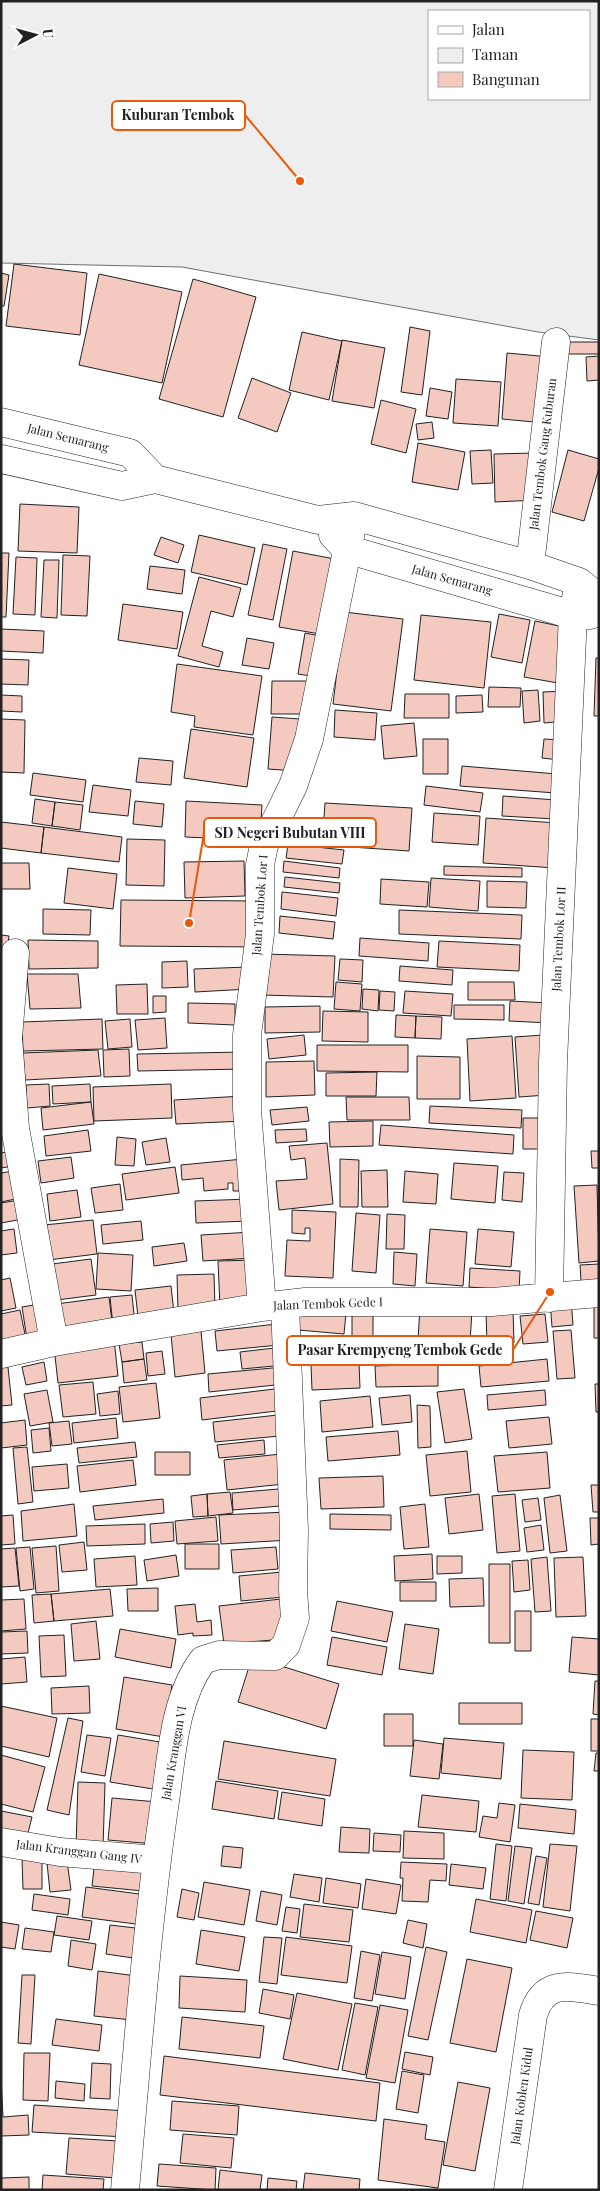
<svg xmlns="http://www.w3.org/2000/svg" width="600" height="2191" font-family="'Playfair Display',serif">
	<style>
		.green { fill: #eee; stroke: #6f6f6f; fill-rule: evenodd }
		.building { fill: #f3c9c0; stroke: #222 }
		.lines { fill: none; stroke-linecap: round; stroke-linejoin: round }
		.minor-casing { stroke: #222; stroke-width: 29 }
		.minor { stroke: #fff; stroke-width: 28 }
		.labels { text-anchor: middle; stroke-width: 4; stroke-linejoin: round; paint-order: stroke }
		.street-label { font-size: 12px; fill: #222; stroke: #fff }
		.leader { fill: none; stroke: #e8590c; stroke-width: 2 }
		.callout-dot { fill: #e8590c; stroke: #fff; stroke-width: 2 }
		.callout { fill: #fff; stroke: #e8590c; stroke-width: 2 }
		.callout-label { font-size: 14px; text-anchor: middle; font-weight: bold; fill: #222 }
	</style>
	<rect width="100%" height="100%" fill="#fff"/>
	<!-- green -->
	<path class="green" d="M1,1H599V340L538,332L182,267L1,263ZM429,11H589V99H429Z"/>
	<!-- building -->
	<path class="building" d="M14,264L87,273L80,335L6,326Z
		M1,273L9,275L4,306H1Z
		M99,274L182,292L162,383L79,365Z
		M193,279L256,297L223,417L159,399Z
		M410,327L430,331L422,395L401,392Z
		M302,332L342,341L329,400L289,390Z
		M342,340L385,348L374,408L332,401Z
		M568,342H599V354H568Z
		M507,353L550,357L545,423L502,419Z
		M599,356V380L587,381L586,357Z
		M252,378L291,393L277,432L238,418Z
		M456,379L501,382L498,426L453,423Z
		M430,388L452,392L448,419L426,416Z
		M381,400L416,409L406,453L371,444Z
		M432,422L434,438L418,440L416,424Z
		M418,443L465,452L458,490L412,482Z
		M491,450L493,483L472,484L470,451Z
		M568,450L599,459V468L584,521L552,512Z
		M535,453L537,500L495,502L494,454Z
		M20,504L79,507L77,553L18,551Z
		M199,535L255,548L247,585L191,572Z
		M161,537L184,545L178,563L154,555Z
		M263,544L287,549L273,620L248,615Z
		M293,551L340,560L326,635L279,627Z
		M1,553H9L6,617H1Z
		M63,555L90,556L87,616L61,615Z
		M16,557L37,558L35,615L13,614Z
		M44,560H59L57,618L41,617Z
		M150,566L185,570L182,594L147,589Z
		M199,577L241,588L233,617L211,611L202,646L223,652L219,667L178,656Z
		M123,604L183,612L177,649L118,640Z
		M344,612L403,619L391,711L333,704Z
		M499,614L530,620L522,663L491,657Z
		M421,615L491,622L484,688L414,680Z
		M535,621L569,628L558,683L524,677Z
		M1,629L44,631L43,653L1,651Z
		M305,633L325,637L317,677L298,674Z
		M247,638L274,643L269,669L242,665Z
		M596,658H599V716H594Z
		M1,659L29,660L28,685L1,684Z
		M177,664L262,676L253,735L194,727L195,716L171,712Z
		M272,681H315L314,714H271Z
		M489,687L521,688L520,707H488Z
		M538,690L540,721L524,723L522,691Z
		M564,691L566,721L544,723L543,692Z
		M405,694H449V718H404Z
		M1,695L22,696V712L1,711Z
		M482,695L483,712L456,713V696Z
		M335,710L377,713L375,740L334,737Z
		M272,717L300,719L296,771L268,769Z
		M1,719L25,720L24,773L1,772Z
		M414,723L417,756L384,759L381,726Z
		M191,729L254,738L247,787L184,778Z
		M423,739H448V774H423Z
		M544,739L561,740L559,760L542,758Z
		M139,758L173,761L171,785L136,782Z
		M462,766L557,774L556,793L460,786Z
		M33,773L86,780L83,802L30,795Z
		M93,785L131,790L128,816L89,812Z
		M426,786L483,793L480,812L424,805Z
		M503,796L556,800L555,819L502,816Z
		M35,799L55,802L52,826L32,823Z
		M135,801L164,804L162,827L133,824Z
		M186,801L262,805L260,840L185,837Z
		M55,802L83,805L80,830L52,826Z
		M325,803L412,808L409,851L322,845Z
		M434,813L480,816L478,845L432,842Z
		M486,818L557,823L555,868L483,863Z
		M1,822L44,827L41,853L1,848Z
		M44,827L122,837L119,862L41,853Z
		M127,839L165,840L164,886L126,885Z
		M288,844L344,850L342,864L286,858Z
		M244,861L245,896L185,898L184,862Z
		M284,861L340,868L339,878L283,872Z
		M1,863H29L30,889H1Z
		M444,866L522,868V877L444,875Z
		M68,868L117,874L113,909L64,903Z
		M285,877L340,883L339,893L284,887Z
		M431,878L480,881L478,911L429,907Z
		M381,879L429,882L427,907L380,904Z
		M487,881L527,882L526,908L487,907Z
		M282,892L338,898L336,916L281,909Z
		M121,900L258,901V947L120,946Z
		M43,909L91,910L90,935L43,934Z
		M399,910L522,915L521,939L399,934Z
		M280,916L335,922L333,939L279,933Z
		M1,935L9,936L5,964L1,963Z
		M360,938L429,943L428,961L359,956Z
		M28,940L98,941V968L29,969Z
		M439,941L520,945L519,971L437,967Z
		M263,954L335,956L333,997L262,995Z
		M340,959L363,960L362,982L338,980Z
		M187,961L188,987L162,988V962Z
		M400,966L453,970L452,985L399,981Z
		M248,967L249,989L195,992L194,969Z
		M27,974H78L81,1008L30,1009Z
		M336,982L362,984L360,1011L334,1009Z
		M468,982H514L515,1000H468Z
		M147,984L148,1014H117L116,985Z
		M363,989L379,990L378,1011L362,1009Z
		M380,991L395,992L394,1011L379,1010Z
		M405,991L453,994L451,1016L403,1013Z
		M153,996H166V1012L153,1013Z
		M510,1001L550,1003V1023L509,1021Z
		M188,1003L235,1004V1025L188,1023Z
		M454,1005H504V1020L454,1019Z
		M320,1006V1032L265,1033V1007Z
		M323,1011L368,1012V1042L322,1041Z
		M396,1015L416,1016L415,1038L395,1037Z
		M416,1016L442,1017L441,1039L415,1038Z
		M165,1018L167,1048L138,1050L135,1020Z
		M102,1019L103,1049L23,1051L22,1022Z
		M130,1019L132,1047L108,1049L105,1021Z
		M304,1035L306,1055L269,1059L267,1039Z
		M543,1035L547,1095L519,1097L515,1037Z
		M512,1036L516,1098L470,1101L467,1039Z
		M317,1045H408V1072L317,1071Z
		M129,1049L130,1076L104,1077L103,1050Z
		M98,1050L101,1076L25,1080L23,1053Z
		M244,1052L245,1069L138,1071L137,1054Z
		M417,1056L460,1057V1099H417Z
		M314,1061L315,1095L266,1097V1062Z
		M377,1072L376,1096H326V1073Z
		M49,1084L50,1106L27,1108L26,1085Z
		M90,1084L91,1102L53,1104L52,1086Z
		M171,1084L172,1118L94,1121L93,1087Z
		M243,1096L245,1121L176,1124L174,1100Z
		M346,1097H409L410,1120H347Z
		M91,1102L94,1124L43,1130L41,1108Z
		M430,1106L522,1110L521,1128L429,1123Z
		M307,1107L309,1121L272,1125L270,1110Z
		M523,1118H546V1149H523Z
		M373,1121V1146L330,1147L329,1122Z
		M381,1125L514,1135L513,1154L379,1145Z
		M306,1129L307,1141L276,1143L275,1130Z
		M88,1130L91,1151L46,1156L44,1136Z
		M117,1137L136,1139L134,1166L115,1165Z
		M166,1138L170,1162L146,1165L142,1142Z
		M327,1143L333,1204L279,1210L276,1181L307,1179L305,1158L291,1160L289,1146Z
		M16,1150L19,1165L1,1168V1153Z
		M591,1151H599V1168H592Z
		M71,1157L74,1178L41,1183L38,1161Z
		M243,1159L245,1191H233V1183H228V1189L204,1191L203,1178L182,1180L181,1165Z
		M340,1159L359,1160L358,1207H340Z
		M454,1163L498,1166L495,1203L451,1199Z
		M175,1167L179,1193L126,1200L122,1174Z
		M20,1170L25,1197L1,1202V1173Z
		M387,1170L388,1207H362L361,1171Z
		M405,1171L438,1174L436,1204L403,1202Z
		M504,1172L524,1173L522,1202L502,1200Z
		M120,1184L123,1210L95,1213L91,1188Z
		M597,1185L599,1261L579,1263L574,1186Z
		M77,1190L81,1217L50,1221L47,1194Z
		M249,1199L250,1221L196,1223L195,1201Z
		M19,1200L23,1219L1,1223V1203Z
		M292,1210L336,1212L333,1278L285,1276L287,1240L310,1241V1228H305V1234L292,1233Z
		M356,1213L380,1215L376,1273L352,1271Z
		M387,1214L405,1215L404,1249H386Z
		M93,1220L97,1254L48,1260L44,1225Z
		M141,1221L143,1240L103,1244L101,1225Z
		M14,1229L17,1253L1,1255V1231Z
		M430,1229L467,1232L463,1286L426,1283Z
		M478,1229L514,1232L511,1267L475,1264Z
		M252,1232L253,1258L203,1261L201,1235Z
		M184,1243L187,1261L154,1266L152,1247Z
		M394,1252L417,1254L415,1286L393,1284Z
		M98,1253L133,1255L131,1291L96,1289Z
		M91,1259L96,1295L57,1300L52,1264Z
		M256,1260L259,1305L220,1307L218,1261Z
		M599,1264V1280L581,1281L580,1265Z
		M470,1268L520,1271L519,1291L469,1287Z
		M214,1274L215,1309L178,1310L177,1275Z
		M10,1278L16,1308L1,1311V1280Z
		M171,1286L174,1313L138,1317L135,1290Z
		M132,1295L135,1324L113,1326L110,1297Z
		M594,1295H599V1338H594Z
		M109,1297L113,1330L60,1336L56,1304Z
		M571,1299L573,1325L552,1327L550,1300Z
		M45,1303L50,1335L27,1339L22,1307Z
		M420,1307L472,1310L469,1360L417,1357Z
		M300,1309L346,1313L344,1334L298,1330Z
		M20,1310L26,1339L1,1344V1314Z
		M513,1311L514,1343H487L486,1312Z
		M545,1314L548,1342L523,1344L520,1316Z
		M352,1315H373V1350H352Z
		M277,1324L279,1345L217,1351L215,1331Z
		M571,1330L575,1378L557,1379L553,1331Z
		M201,1331L205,1373L175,1377L171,1334Z
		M114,1339L118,1376L58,1383L54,1347Z
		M142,1342L144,1359L122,1362L119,1344Z
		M283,1347L285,1365L242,1369L240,1352Z
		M162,1351L165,1374L148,1376L146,1353Z
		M7,1358L12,1405L1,1406V1359Z
		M144,1359L147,1380L124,1383L122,1362Z
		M547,1359L549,1381L481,1387L479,1366Z
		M44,1362L47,1381L26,1385L22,1367Z
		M359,1363L360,1388L312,1390L311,1365Z
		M438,1364V1386L376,1387L375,1366Z
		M283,1367L285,1384L209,1392L208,1374Z
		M93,1382L96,1414L63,1417L59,1385Z
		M156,1383L160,1418L123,1422L119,1387Z
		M595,1384H599V1412H596Z
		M283,1388L285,1410L202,1420L200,1398Z
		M464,1389L472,1439L445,1443L437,1392Z
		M47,1390L53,1422L30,1426L24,1394Z
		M545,1390L546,1405L488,1410L487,1395Z
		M118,1391L120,1414L100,1416L97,1394Z
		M410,1395L412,1422L382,1425L379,1398Z
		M370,1396L373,1427L322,1432L320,1401Z
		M417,1405L430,1406L431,1447L418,1448Z
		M278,1415L280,1436L215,1442L213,1422Z
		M549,1417L552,1444L509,1448L506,1421Z
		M116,1418L118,1438L74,1443L72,1423Z
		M25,1420L27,1445L1,1448V1423Z
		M69,1421L72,1444L52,1446L49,1423Z
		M49,1428L51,1451L33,1453L31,1430Z
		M398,1431L400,1455L328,1461L326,1437Z
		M264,1440L265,1454L219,1458L217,1445Z
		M135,1442L137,1457L79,1463L77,1448Z
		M27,1447L33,1502L18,1504L13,1448Z
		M467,1451L471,1492L430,1496L426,1455Z
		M155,1452H190V1475H155Z
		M547,1452L550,1488L498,1492L494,1456Z
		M281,1454L284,1484L227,1490L224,1460Z
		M133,1460L136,1485L80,1492L77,1466Z
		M67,1464L69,1488L34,1491L32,1467Z
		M383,1476L384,1507L321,1509L319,1478Z
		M591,1485H599V1512H593Z
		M290,1488L292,1505L233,1510L232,1493Z
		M230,1492L233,1513L208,1516L207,1494Z
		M207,1494L208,1516L193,1517L191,1496Z
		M479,1494L483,1530L449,1534L445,1498Z
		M515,1494L520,1551L497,1553L492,1496Z
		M560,1495L567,1551L550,1553L544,1498Z
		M538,1498L541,1520L525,1522L522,1500Z
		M163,1499L164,1513L95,1520L93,1506Z
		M74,1504L77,1536L23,1541L21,1511Z
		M425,1504L429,1547L404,1549L400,1507Z
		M288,1512L290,1540L221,1544L219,1515Z
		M330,1514L391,1515V1530L330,1529Z
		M13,1515L15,1544L1,1545V1516Z
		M216,1517L218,1541L177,1544L175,1521Z
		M590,1518H599V1544L591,1545Z
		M173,1522L174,1541L151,1543L150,1524Z
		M145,1524V1544L87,1546L86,1526Z
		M541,1525L544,1550L527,1552L524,1528Z
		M84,1542L87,1570L62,1572L59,1545Z
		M185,1544H219V1569H185Z
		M56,1546L59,1591L36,1593L32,1548Z
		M30,1547L34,1589L20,1591L16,1548Z
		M276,1547L278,1569L233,1573L231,1550Z
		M15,1548L19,1586L1,1587V1549Z
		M432,1554L433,1579L395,1581L394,1556Z
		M176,1555L179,1576L147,1581L144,1560Z
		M135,1556L137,1585L96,1587L94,1559Z
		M437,1556H462V1573L437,1574Z
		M547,1557L551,1611L535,1612L531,1559Z
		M583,1557L586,1616L556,1617L554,1558Z
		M528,1560L530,1590L514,1592L512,1561Z
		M489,1564H510V1643H489Z
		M282,1572L284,1597L241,1601L239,1576Z
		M483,1578L484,1606L450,1607L449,1579Z
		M400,1582H436V1601H400Z
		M158,1588V1611H128L127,1589Z
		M110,1589L113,1616L54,1621L51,1594Z
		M51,1594L54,1621L34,1623L32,1595Z
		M24,1599L26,1629L1,1631V1600Z
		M281,1599L285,1639L224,1644L219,1606Z
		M337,1601L393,1612L387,1642L331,1631Z
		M195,1604L197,1622L211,1620L212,1635L193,1636V1633L178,1635L175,1606Z
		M515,1611H531V1651H515Z
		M96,1621L100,1659L74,1661L71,1624Z
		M405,1624L439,1629L433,1674L399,1669Z
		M120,1629L176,1639L171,1668L115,1657Z
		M27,1631L28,1653L1,1654V1632Z
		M64,1635L66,1676L41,1677L39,1636Z
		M332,1637L387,1647L382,1675L327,1665Z
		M572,1637L599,1639V1675L569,1672Z
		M25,1657L27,1682L1,1684V1659Z
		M252,1657L339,1684L326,1729L238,1702Z
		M124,1677L172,1685L164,1737L116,1729Z
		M595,1681H599V1715L593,1714Z
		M89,1686L90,1713L52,1714L51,1688Z
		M459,1703H522V1724H459Z
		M1,1706L57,1718L49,1757L1,1746Z
		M384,1714H413V1746H384Z
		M68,1718L83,1721L69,1815L47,1810Z
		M591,1719H599V1751H591Z
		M87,1735L111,1738L105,1776L81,1772Z
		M118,1735L166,1743L159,1790L110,1782Z
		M444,1738L504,1743L501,1779L441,1773Z
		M414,1740L443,1744L439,1779L410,1776Z
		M224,1741L336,1759L330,1796L218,1779Z
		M523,1750L574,1752L572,1800L521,1798Z
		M596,1753H599V1771H594Z
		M1,1755L45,1767L33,1812L1,1804Z
		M216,1781L278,1791L274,1819L212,1809Z
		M78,1782L105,1783L103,1848L76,1847Z
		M282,1792L325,1799L322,1826L278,1819Z
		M422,1795L479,1801L476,1832L418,1827Z
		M112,1798L158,1802L155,1844L108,1840Z
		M499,1803L515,1805L510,1842L479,1837L483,1816L497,1818Z
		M520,1804L576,1810L574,1834L518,1828Z
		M1,1811L32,1817L27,1837L1,1832Z
		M341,1827L370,1829L369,1853L339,1852Z
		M404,1831L444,1833V1859L403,1858Z
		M374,1833L401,1835L400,1852L373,1851Z
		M496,1844L512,1846L506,1901L490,1899Z
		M550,1844L577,1846L570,1911L543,1907Z
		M223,1846L243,1848L241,1868L221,1866Z
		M515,1846L532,1848L524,1904L508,1901Z
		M536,1856L547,1858L539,1905L528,1903Z
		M42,1857V1889H23L22,1858Z
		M95,1860L146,1866L143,1891L92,1886Z
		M67,1861L71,1890L50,1892L47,1863Z
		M401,1862L447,1864L446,1881L430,1880L428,1902L402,1901L403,1878H400Z
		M451,1864L486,1868L483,1889L449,1885Z
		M294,1874L322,1878L319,1902L290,1897Z
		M326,1878L361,1884L358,1908L323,1903Z
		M366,1879L401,1885L396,1914L362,1909Z
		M204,1882L250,1890L244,1925L198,1917Z
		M86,1887L147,1895L143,1925L82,1917Z
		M182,1889L199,1893L194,1920L177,1917Z
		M261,1891L282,1895L277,1925L256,1921Z
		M34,1894L70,1899L68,1915L32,1910Z
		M476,1899L532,1910L526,1943L470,1932Z
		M304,1904L353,1910L349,1942L300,1937Z
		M286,1907L300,1909L297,1933L282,1931Z
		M536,1911L573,1918L567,1948L530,1940Z
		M57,1916L92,1921L89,1940L54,1935Z
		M408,1920L427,1924L423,1948L403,1943Z
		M1,1922L19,1925L15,1949L1,1947Z
		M110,1925L144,1929L140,1959L106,1954Z
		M25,1928L54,1932L51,1952L22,1949Z
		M201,1930L245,1937L239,1971L196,1964Z
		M264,1937L282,1938L277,1984L259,1982Z
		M286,1937L352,1946L347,1983L281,1975Z
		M71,1940L96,1944L92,1970L68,1966Z
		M426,1947L447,1952L428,2040L408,2036Z
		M361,1951L380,1955L372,2001L354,1998Z
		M382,1952L411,1957L405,1999L375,1994Z
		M467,1959L512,1968L496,2052L450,2043Z
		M98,1971L137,1976L132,2020L94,2016Z
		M22,1975H35L31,2044L18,2043Z
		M180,1976L247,1980L245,2012L179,2008Z
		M263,1989L294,1995L290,2019L259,2013Z
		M297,1993L352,2004L338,2070L283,2059Z
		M355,2003L378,2007L365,2075L342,2070Z
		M380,2005L408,2010L395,2083L366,2078Z
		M182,2017L264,2026L260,2058L179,2049Z
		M56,2019L102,2025L99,2051L52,2045Z
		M405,2052L433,2057L430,2075L402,2069Z
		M24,2053H50L48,2101L23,2100Z
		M164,2056L380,2083L376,2121L160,2095Z
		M92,2063L111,2064L110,2099L90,2098Z
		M402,2071L424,2075L418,2113L396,2109Z
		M1,2078L3,2117L28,2115L29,2135L1,2136Z
		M56,2081L85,2084L84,2101L55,2098Z
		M458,2082L490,2088L475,2171L443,2165Z
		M172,2101L239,2106L237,2135L170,2130Z
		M34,2105L127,2111L126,2137L32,2132Z
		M384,2119L427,2125L425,2139L445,2142L438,2188L378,2180Z
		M183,2134L234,2138L231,2168L180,2163Z
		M69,2138L118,2141L116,2178L66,2174Z
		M159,2164L216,2168L215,2190L157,2186Z
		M220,2170L262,2175L260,2190H218Z
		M305,2173L360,2179L359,2190H303Z
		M43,2175L104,2179L103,2190H42Z
		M29,2177V2190H1V2178Z
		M268,2178L297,2181L296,2190H267Z"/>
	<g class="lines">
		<defs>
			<path id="minor" d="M1,422L130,453L155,479
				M1,459L122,486L155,479L318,520L354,516L530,565L579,582L599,598
				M333,535L346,549L573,615H590
				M530,565L556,342
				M15,953L8,1038L15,1128L54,1342
				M549,1298L553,1062L573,615L579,582
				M262,1307L247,1109V1035L260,934V865L264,845L293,786L309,739L354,516
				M1,1354L54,1342L262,1307L305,1302H492L599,1293
				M1,1842L60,1852L156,1860
				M125,2190C137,2060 146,1930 165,1801C172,1755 174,1699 203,1660L219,1655L275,1656L286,1645L295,1618L293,1590L294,1530L285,1305
				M508,2190L533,2015C544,1979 568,1986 599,1991"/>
		</defs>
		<!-- minor casing -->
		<use href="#minor" class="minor-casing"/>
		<!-- minor -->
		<use href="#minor" class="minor"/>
	</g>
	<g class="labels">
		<!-- street labels -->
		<g class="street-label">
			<text transform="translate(68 438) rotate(14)" y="4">Jalan Semarang</text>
			<text transform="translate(543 454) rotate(-83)" y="4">Jalan Tembok Gang Kuburan</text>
			<text transform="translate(452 580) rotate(16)" y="4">Jalan Semarang</text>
			<text transform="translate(260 905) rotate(-86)" y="4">Jalan Tembok Lor I</text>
			<text transform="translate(559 939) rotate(-87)" y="4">Jalan Tembok Lor II</text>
			<text transform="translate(328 1304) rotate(-2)" y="4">Jalan Tembok Gede I</text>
			<text transform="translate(174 1753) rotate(-80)" y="4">Jalan Kranggan VI</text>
			<text transform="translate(79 1852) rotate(7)" y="4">Jalan Kranggan Gang IV</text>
			<text transform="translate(522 2096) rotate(-82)" y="4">Jalan Koblen Kidul</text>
		</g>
	</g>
	<!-- callouts -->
	<path class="leader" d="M300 181L245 115M189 923L204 833M550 1292L513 1350"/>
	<g class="callout-dot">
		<circle cx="300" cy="181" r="5"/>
		<circle cx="189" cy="923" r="5"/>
		<circle cx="550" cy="1292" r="5"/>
	</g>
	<g class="callout">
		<rect x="112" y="101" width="133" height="29" rx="5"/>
		<rect x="204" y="818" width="172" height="29" rx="5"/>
		<rect x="287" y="1336" width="226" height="29" rx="5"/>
	</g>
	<g class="callout-label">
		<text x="178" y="120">Kuburan Tembok</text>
		<text x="290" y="838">SD Negeri Bubutan VIII</text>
		<text x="400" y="1355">Pasar Krempyeng Tembok Gede</text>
	</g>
	<!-- border -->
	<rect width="600" height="2191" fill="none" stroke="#222222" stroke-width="5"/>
	<!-- legend -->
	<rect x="428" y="10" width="162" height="90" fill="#ffffff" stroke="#a7a7a7"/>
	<rect x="438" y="26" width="25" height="8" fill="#ffffff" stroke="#a7a7a7"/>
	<text x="472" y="35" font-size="15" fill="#222222">Jalan</text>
	<rect x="438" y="48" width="25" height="15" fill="#eeeeee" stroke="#a7a7a7"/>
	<text x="472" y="60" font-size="15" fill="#222222">Taman</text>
	<rect x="438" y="72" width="25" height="15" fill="#f3c9c0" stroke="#a7a7a7"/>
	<text x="472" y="85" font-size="15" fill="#222222">Bangunan</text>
	<!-- north arrow -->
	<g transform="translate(35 35) rotate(84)" stroke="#ffffff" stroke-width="4" paint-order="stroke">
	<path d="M0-4L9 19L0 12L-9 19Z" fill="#222222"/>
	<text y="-8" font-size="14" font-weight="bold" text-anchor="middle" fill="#222222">U</text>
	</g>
</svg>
